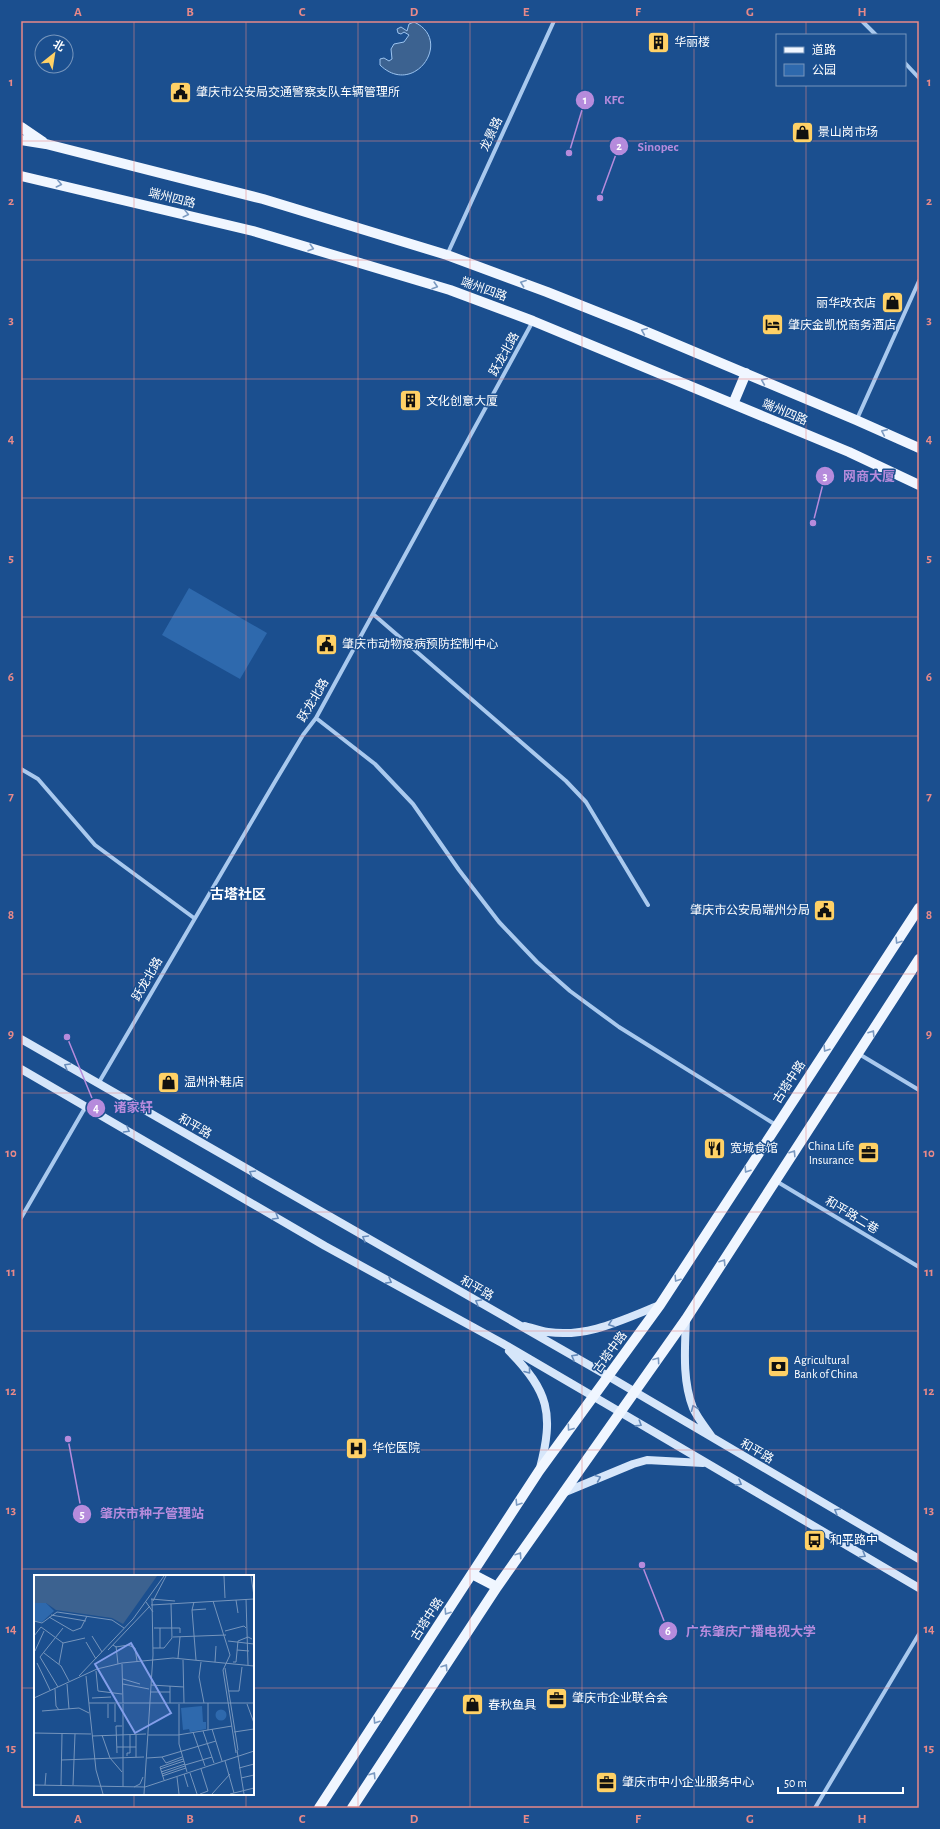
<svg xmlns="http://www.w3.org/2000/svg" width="940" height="1829" font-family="'Alegreya Sans','Noto Sans SC',sans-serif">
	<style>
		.green { fill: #2e69ad }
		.water { fill: #3c6290; stroke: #9cc4f0 }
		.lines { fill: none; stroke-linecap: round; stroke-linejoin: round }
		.street { stroke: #a9c9ee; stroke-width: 4 }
		.secondary { stroke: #d6e6fa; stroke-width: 8 }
		.primary { stroke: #f0f6ff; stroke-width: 10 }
		.oneway { stroke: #7b9ac1 }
		.oneway2 { stroke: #668bba }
		.grid { fill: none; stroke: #e88989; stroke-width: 1; stroke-opacity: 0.55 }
		.labels { text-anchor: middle; stroke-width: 3; stroke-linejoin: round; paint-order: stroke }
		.poi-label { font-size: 12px; fill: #fff; stroke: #1b4f8f; text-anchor: start }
		.street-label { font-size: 12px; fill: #fff; stroke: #1b4f8f }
		.quarter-label { font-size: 14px; font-weight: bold; fill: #fff; stroke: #1b4f8f }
		.inset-road { fill: none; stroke: #7695bc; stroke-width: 1 }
		.view { fill: #839eea; fill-opacity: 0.15; stroke: #839eea; stroke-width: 2 }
		.inset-edge { fill: none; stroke: #fff; stroke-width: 2 }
		.leader { fill: none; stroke: #b68bdc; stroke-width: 1.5 }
		.callout-dot { fill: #b68bdc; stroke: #1b4f8f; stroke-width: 1.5 }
		.mark-label { font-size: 12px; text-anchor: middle; font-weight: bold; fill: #fff }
		.callout-label { font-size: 13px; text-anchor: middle; font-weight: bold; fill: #b68bdc; stroke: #1b4f8f; stroke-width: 3; stroke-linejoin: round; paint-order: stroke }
		.neatline { fill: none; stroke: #e88989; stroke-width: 1.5 }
		.grid-label { font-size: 13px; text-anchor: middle; font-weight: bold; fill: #e88989 }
	</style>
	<rect width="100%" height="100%" fill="#1b4f8f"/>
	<!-- green -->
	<path class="green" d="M189,588L267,633L240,679L162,635Z"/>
	<!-- water -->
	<path class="water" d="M414,22C454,40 414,98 380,65V59L384,58L389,61L392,59L391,49L394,44L404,42L409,35L404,32L401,34L398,33L397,29L401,27L407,31L409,24Z"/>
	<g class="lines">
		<!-- street -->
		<path class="street" d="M862,21L876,35
			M905,63L919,78
			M447,255L554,21
			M857,419L919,281
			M373,614L566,781L586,802L648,905
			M316,718L375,764L413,804L459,870L499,922L537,962L570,991L619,1027L776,1125
			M21,769L38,779L95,845L194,918
			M859,1054L919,1090
			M98,1084L276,780L303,735L316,718L533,321
			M776,1181L919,1267
			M21,1218L86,1106
			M815,1808L919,1634"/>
		<!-- secondary -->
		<path class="secondary" d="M21,1039L608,1376L919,1559
			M21,1069L325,1246L502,1343L620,1412L919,1588
			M686,1319C685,1348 682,1380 693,1408C698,1419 706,1428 712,1437
			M525,1326C532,1328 540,1331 548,1332C588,1338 624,1319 660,1305
			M509,1351C549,1391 554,1414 540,1468
			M563,1493L633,1464L647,1460L703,1463"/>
		<!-- primary -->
		<path class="primary" d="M21,127L43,142
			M21,140L46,144L263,199L447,255L547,292L635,327L856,420L919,448
			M21,176L253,231L450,290L533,321L849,452L919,485
			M733,404L746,373
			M472,1574L497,1587
			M319,1808L539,1471L660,1305L919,908
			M352,1808L497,1587L686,1319L919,959"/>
	</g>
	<!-- one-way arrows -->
	<defs><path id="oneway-chevron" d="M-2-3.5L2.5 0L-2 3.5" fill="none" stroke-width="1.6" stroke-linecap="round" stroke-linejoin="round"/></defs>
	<g class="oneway">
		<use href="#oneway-chevron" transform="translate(59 184) rotate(13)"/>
		<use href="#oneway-chevron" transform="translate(186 214) rotate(14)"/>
		<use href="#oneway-chevron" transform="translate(311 248) rotate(17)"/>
		<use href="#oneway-chevron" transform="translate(523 283) rotate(-160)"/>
		<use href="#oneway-chevron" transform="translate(435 286) rotate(17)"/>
		<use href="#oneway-chevron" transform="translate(644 331) rotate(-157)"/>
		<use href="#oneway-chevron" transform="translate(764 381) rotate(-157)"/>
		<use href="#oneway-chevron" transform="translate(884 432) rotate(-156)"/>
		<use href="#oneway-chevron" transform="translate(898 941) rotate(123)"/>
		<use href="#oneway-chevron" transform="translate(872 1033) rotate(-57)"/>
		<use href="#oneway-chevron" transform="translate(826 1049) rotate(123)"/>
		<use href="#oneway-chevron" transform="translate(793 1153) rotate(-57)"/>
		<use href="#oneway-chevron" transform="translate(747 1170) rotate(123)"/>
		<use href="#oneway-chevron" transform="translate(723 1262) rotate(-57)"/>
		<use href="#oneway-chevron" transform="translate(677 1279) rotate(123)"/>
		<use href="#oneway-chevron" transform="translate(657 1360) rotate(-54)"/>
		<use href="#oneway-chevron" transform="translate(570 1428) rotate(126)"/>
		<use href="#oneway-chevron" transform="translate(518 1503) rotate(123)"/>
		<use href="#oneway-chevron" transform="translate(519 1555) rotate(-56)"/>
		<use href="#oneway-chevron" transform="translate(447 1612) rotate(123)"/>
		<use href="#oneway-chevron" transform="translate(445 1667) rotate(-57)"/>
		<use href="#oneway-chevron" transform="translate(376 1721) rotate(123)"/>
		<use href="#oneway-chevron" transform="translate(373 1775) rotate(-57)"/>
	</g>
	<g class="oneway2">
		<use href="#oneway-chevron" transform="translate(67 1066) rotate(-150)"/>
		<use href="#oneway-chevron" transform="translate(127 1130) rotate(30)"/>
		<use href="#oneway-chevron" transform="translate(252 1173) rotate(-150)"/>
		<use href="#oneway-chevron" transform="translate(276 1217) rotate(30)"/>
		<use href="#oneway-chevron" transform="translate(365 1238) rotate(-150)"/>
		<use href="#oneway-chevron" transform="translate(389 1281) rotate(29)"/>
		<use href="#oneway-chevron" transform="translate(478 1302) rotate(-150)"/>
		<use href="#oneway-chevron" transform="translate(611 1324) rotate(160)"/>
		<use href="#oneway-chevron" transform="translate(574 1357) rotate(-151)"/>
		<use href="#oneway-chevron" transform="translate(528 1371) rotate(52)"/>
		<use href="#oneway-chevron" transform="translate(694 1408) rotate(-112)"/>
		<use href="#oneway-chevron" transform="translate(639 1424) rotate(32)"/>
		<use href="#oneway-chevron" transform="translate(598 1478) rotate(-23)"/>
		<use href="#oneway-chevron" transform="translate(739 1483) rotate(30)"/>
		<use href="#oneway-chevron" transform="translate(837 1511) rotate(-150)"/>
		<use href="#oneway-chevron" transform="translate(863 1555) rotate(30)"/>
	</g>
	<!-- grid -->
	<path class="grid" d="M134,21V1576M246,21V1576M358,21V1808M470,21V1808M582,21V1808M694,21V1808M806,21V35M806,85V1808M21,141H919M21,260H919M21,379H919M21,498H919M21,617H919M21,736H919M21,855H919M21,974H919M21,1093H919M21,1212H919M21,1331H919M21,1450H919M21,1569H919M21,1688H35M253,1688H919M134,1794V1808M246,1794V1808"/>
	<!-- icons -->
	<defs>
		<symbol id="building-square" viewBox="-11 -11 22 22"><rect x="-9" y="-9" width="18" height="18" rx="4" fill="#ffd166" stroke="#1b4f8f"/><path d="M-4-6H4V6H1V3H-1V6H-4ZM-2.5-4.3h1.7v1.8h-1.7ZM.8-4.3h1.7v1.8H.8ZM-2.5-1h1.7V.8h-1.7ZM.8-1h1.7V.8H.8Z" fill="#111"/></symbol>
		<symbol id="civic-square" viewBox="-11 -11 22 22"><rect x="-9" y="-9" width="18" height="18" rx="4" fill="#ffd166" stroke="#1b4f8f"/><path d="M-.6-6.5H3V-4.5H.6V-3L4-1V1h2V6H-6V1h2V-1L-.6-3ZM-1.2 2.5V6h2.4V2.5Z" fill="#111"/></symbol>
		<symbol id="shop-square" viewBox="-11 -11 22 22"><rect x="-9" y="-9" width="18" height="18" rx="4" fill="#ffd166" stroke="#1b4f8f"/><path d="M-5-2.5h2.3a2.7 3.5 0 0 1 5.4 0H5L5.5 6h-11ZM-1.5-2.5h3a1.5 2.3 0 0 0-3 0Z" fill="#111"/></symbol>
		<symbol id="hotel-square" viewBox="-11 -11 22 22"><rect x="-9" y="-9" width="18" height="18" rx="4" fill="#ffd166" stroke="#1b4f8f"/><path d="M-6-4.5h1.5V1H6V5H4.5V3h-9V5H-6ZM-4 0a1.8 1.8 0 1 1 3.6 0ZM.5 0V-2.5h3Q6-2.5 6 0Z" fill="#111"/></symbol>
		<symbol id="restaurant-square" viewBox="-11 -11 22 22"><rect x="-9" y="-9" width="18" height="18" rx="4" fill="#ffd166" stroke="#1b4f8f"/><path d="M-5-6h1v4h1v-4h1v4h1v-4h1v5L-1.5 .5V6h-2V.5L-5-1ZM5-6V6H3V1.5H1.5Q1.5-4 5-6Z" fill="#111"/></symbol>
		<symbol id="office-square" viewBox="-11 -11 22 22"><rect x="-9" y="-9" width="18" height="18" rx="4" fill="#ffd166" stroke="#1b4f8f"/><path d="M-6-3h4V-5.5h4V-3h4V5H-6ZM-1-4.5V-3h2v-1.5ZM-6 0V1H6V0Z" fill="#111"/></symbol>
		<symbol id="bank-square" viewBox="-11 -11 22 22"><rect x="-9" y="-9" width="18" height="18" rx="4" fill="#ffd166" stroke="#1b4f8f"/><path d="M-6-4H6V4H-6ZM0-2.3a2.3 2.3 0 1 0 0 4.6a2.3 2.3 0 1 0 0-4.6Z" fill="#111"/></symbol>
		<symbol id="hospital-square" viewBox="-11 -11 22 22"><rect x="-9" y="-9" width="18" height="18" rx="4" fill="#ffd166" stroke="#1b4f8f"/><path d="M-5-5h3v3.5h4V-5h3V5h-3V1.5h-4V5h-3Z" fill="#111"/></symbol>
		<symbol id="bus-square" viewBox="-11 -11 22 22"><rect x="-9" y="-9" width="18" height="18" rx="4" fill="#ffd166" stroke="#1b4f8f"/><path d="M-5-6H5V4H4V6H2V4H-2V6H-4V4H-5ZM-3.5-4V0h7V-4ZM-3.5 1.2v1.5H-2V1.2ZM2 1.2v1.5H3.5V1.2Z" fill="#111"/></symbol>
	</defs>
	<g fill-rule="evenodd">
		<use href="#building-square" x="646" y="30" width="25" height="25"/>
		<use href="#civic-square" x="168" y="80" width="25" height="25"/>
		<use href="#shop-square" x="790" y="120" width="25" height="25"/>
		<use href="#shop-square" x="880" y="290" width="25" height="25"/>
		<use href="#hotel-square" x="760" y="312" width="25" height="25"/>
		<use href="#building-square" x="398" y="388" width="25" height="25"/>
		<use href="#civic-square" x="314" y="632" width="25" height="25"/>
		<use href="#civic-square" x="812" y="898" width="25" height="25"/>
		<use href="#shop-square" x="156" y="1070" width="25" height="25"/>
		<use href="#restaurant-square" x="702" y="1136" width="25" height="25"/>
		<use href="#office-square" x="856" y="1140" width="25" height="25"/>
		<use href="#bank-square" x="766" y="1354" width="25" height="25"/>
		<use href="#hospital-square" x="344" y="1436" width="25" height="25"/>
		<use href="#bus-square" x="802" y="1528" width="25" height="25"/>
		<use href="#office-square" x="544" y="1686" width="25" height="25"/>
		<use href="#shop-square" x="460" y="1692" width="25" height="25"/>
		<use href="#office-square" x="594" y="1770" width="25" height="25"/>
	</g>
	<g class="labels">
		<!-- poi labels -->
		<g class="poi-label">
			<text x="674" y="46">华丽楼</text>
			<text x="196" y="96">肇庆市公安局交通警察支队车辆管理所</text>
			<text x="818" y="136">景山岗市场</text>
			<text x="876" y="307" text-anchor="end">丽华改衣店</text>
			<text x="788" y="329">肇庆金凯悦商务酒店</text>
			<text x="426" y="405">文化创意大厦</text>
			<text x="342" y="648">肇庆市动物疫病预防控制中心</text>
			<text x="810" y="914" text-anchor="end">肇庆市公安局端州分局</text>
			<text x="184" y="1086">温州补鞋店</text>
			<text x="854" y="1150" text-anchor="end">China Life<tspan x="854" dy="14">Insurance</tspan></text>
			<text x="730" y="1152">宽城食馆</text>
			<text x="794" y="1364">Agricultural<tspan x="794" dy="14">Bank of China</tspan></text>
			<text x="372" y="1452">华佗医院</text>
			<text x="830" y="1544">和平路中</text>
			<text x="572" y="1702">肇庆市企业联合会</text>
			<text x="488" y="1709">春秋鱼具</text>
			<text x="622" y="1786">肇庆市中小企业服务中心</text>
		</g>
		<!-- street labels -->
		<g class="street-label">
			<text transform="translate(491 134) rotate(-65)" y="4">龙景路</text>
			<text transform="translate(172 198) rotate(14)" y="4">端州四路</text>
			<text transform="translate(484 289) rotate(20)" y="4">端州四路</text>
			<text transform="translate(504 354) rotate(-61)" y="4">跃龙北路</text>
			<text transform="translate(785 412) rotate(23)" y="4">端州四路</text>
			<text transform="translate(313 700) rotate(-59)" y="4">跃龙北路</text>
			<text transform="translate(147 979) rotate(-60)" y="4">跃龙北路</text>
			<text transform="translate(789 1082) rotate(-57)" y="4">古塔中路</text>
			<text transform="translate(195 1126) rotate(30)" y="4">和平路</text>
			<text transform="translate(852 1215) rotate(31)" y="4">和平路二巷</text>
			<text transform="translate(477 1288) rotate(30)" y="4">和平路</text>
			<text transform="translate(610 1352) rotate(-54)" y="4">古塔中路</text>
			<text transform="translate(757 1451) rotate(30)" y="4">和平路</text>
			<text transform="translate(427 1619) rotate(-57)" y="4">古塔中路</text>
		</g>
		<!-- quarter labels -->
		<g class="quarter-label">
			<text x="238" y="899">古塔社区</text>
		</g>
	</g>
	<!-- overview -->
	<g transform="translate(34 1575)">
		<rect width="220" height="220" fill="#1b4f8f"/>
		<path d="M0,28H12L20,36L8,47L0,46ZM168,131L169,147H172V154L156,157L155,154L149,155L147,133ZM181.5 140a5.5 5.5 0 1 1 11 0a5.5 5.5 0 1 1-11 0Z" fill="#2e69ad"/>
		<path d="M0,1H123L89,49L78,43L22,35L12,28H0Z" fill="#3c6290"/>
		<path class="inset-road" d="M190,1L191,23M217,1L220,21M117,24L141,26M212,24L214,90M202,25L204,38M119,26L132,1M179,26L196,80L189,95L202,178M112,27L119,37M160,27L158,35L162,85M117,30L220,24M158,35L172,34M17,40L52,46M15,42L39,56L47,53L53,41M0,46L8,48L23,37L78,45L90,53M120,53H146V58M191,56L210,51L212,53M0,61L7,52L29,68M58,61L68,77M139,62L192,60M194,66L220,69M52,67L62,84M29,68L51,63M79,70L82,72L94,70L101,73L103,86M82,71L84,89M119,73H130L138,63L137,29M126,73V53M74,75L116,31M203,75L215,76M1,76L10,56M10,78L27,91L35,106M144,83L146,62M149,85L150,128M167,87L165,102L170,128M181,87L182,71M199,87H202L204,66L214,62L218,64M3,88L16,115M25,89L29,68M88,89L89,128M191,93L204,175M62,96L64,116L88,119M45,101L99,44L130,1M52,101L62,195L69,219M89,104L106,109M33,109L35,134M89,109L115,114M117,110L150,112M24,112L6,82L29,53M21,114L22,131L25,135M195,116H205L208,92M116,117H136M0,123L63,94L88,88L139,83L220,91M58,123L77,122M55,128H220M136,128V111M74,129V143M81,129V147M89,129V212M145,129V169L153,197M213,129L220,148M8,136L45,133L55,138M178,154L188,186M174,155V128M169,156L180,188M159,157L171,191M200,157L220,154M0,158L57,159M68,160L76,183L88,197M114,160H144L198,151M58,161L112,159M83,172H102M203,175L210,219M83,178L82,151H88M93,181V178H96V160M102,182V160M128,182L132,188L148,182M113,183L128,182L182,166M27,185L110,182M191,186L200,218M151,190L178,182M205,193L220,189M126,194L150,186M127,197L151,189M156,198L163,219M128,199L151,191M150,199L154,212M128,201L152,193M143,202L145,219M207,203L220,200M130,205L126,192L149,184M0,210L111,212L220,176M11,210L12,198M27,210L28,159M39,210L41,159M100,212L106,209L109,202M110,219L119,80L118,24M166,219L174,216L167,194M178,219L196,199M196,219L220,213"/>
		<path class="view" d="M97,68L137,138L101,158L61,89Z"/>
		<rect width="220" height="220" class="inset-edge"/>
	</g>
	<!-- callouts -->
	<path class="leader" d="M569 153L585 100M600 198L619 146M813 523L825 476M67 1037L96 1108M68 1439L82 1514M642 1565L668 1631"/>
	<g class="callout-dot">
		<circle cx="569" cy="153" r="4"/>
		<circle cx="600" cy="198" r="4"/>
		<circle cx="813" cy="523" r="4"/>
		<circle cx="67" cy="1037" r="4"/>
		<circle cx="68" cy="1439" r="4"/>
		<circle cx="642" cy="1565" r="4"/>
		<circle cx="585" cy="100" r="10"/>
		<circle cx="619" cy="146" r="10"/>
		<circle cx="825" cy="476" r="10"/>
		<circle cx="96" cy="1108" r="10"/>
		<circle cx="82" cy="1514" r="10"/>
		<circle cx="668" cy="1631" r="10"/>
	</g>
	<g class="mark-label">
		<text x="585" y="104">1</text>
		<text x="619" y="150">2</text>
		<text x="825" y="480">3</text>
		<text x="96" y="1112">4</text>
		<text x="82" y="1518">5</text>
		<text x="668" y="1635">6</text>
	</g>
	<g class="callout-label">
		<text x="614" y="104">KFC</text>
		<text x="658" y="151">Sinopec</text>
		<text x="869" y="481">网商大厦</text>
		<text x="133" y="1112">诸家轩</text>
		<text x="152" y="1518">肇庆市种子管理站</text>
		<text x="751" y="1636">广东肇庆广播电视大学</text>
	</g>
	<!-- border -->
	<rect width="940" height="1829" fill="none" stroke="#1b4f8f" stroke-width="44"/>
	<!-- legend -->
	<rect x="776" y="34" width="130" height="52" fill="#1b4f8f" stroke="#7695bc"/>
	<rect x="784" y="47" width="20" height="6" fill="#f0f6ff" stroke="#7695bc"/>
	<text x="812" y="54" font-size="12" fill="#ffffff">道路</text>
	<rect x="784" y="64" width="20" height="12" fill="#2e69ad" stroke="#7695bc"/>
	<text x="812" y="74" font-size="12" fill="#ffffff">公园</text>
	<!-- north arrow -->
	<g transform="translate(54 54) rotate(30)"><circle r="19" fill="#1b4f8f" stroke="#7695bc"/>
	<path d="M0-3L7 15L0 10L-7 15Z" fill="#ffd166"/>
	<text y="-6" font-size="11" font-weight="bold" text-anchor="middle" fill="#ffffff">北</text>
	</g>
	<!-- scale -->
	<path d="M778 1787v6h125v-6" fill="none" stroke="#ffffff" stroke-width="2"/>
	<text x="784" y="1787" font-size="12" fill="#ffffff" stroke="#1b4f8f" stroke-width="3" paint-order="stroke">50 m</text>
	<rect x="22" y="22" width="896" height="1785" class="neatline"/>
	<g class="grid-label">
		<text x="78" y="16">A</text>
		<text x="190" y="16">B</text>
		<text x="302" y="16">C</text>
		<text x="414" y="16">D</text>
		<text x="526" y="16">E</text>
		<text x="638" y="16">F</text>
		<text x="750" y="16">G</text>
		<text x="862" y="16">H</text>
		<text x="11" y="86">1</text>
		<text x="929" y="86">1</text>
		<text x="11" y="205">2</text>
		<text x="929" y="205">2</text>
		<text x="11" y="324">3</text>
		<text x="929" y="324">3</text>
		<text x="11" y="443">4</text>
		<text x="929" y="443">4</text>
		<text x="11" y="562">5</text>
		<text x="929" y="562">5</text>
		<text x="11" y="681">6</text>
		<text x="929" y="681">6</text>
		<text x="11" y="800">7</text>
		<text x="929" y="800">7</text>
		<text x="11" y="919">8</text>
		<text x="929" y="919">8</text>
		<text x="11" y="1038">9</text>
		<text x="929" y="1038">9</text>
		<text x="11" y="1157">10</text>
		<text x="929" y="1157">10</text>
		<text x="11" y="1276">11</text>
		<text x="929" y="1276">11</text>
		<text x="11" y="1395">12</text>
		<text x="929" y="1395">12</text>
		<text x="11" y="1514">13</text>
		<text x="929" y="1514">13</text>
		<text x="11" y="1633">14</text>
		<text x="929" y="1633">14</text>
		<text x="11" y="1752">15</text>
		<text x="929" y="1752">15</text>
		<text x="78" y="1823">A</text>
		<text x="190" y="1823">B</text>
		<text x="302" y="1823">C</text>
		<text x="414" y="1823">D</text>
		<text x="526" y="1823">E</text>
		<text x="638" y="1823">F</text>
		<text x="750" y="1823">G</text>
		<text x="862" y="1823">H</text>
	</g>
</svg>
